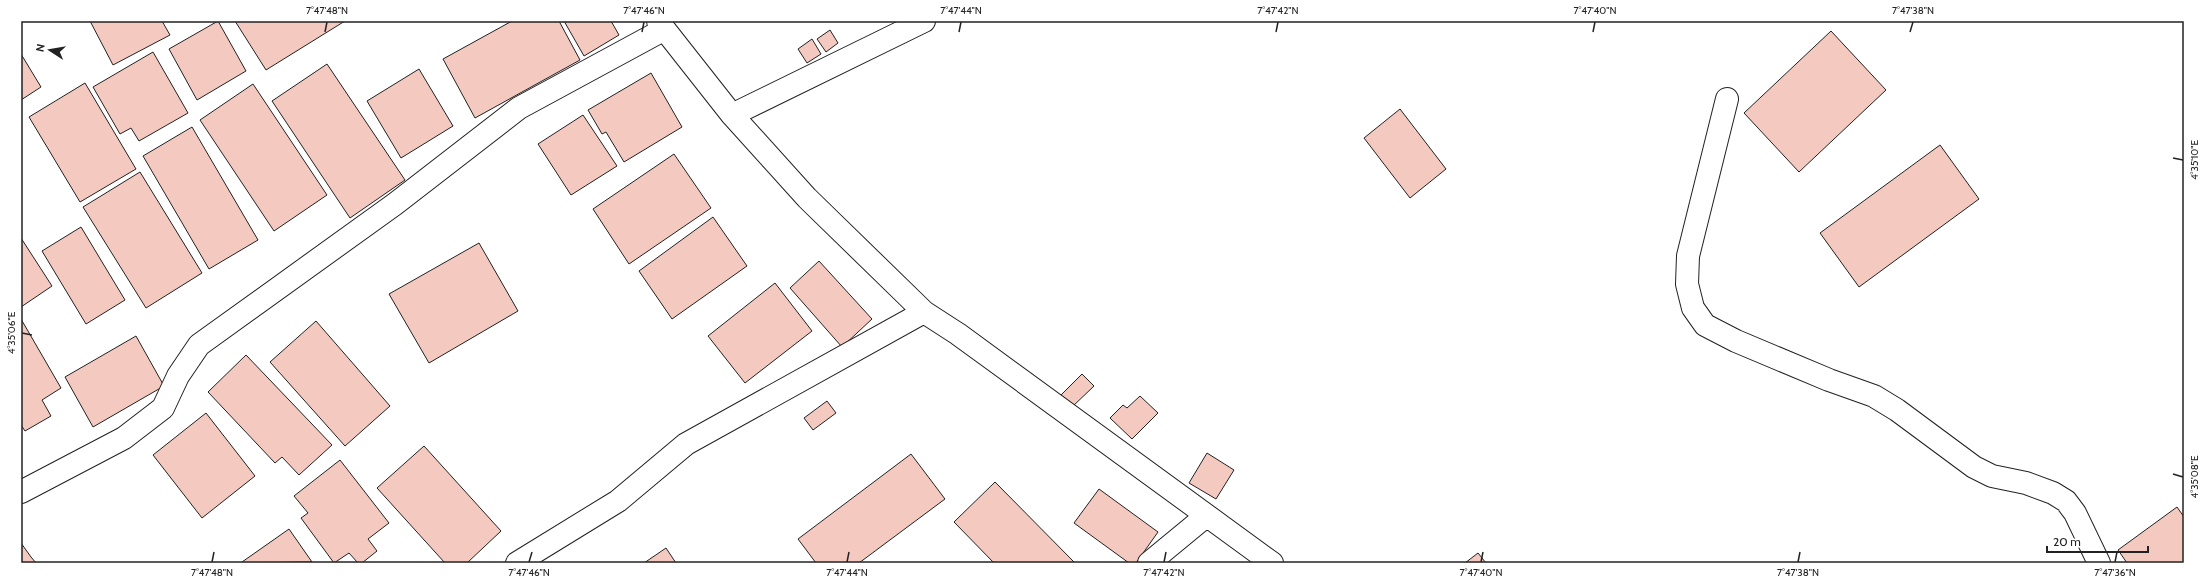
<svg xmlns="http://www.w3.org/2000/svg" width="2205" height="584" font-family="Cabin,sans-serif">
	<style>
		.building { fill: #f3c9c0; stroke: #222 }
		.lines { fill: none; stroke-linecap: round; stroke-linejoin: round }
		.street-casing { stroke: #222; stroke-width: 24 }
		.street { stroke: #fff; stroke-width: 22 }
		.ticks { fill: none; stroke: #222; stroke-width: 1.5 }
		.neatline { fill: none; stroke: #222; stroke-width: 1.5 }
		.ticks-label { font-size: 10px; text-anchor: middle; fill: #222 }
	</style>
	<rect width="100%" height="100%" fill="#fff"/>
	<!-- building -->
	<path class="building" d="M90,21H162L170,35L113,65Z
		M218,21L246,71L197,100L169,49Z
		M235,21H345L266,70Z
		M512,21H559L580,60L475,118L443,59Z
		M564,21H611L619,35L584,56Z
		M830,30L838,43L826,52L817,39Z
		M1831,31L1886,90L1799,172L1744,113Z
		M812,39L821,54L807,63L798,49Z
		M153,52L188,113L139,141L131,128L120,134L93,87Z
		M21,54L41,87L21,100Z
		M327,64L405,180L350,218L272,101Z
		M419,69L453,126L401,158L367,101Z
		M651,73L682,127L624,162L606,132L602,134L588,110Z
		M85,83L136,169L80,202L29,117Z
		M253,84L327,195L274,231L200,120Z
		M1400,109L1446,169L1410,198L1364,138Z
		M583,115L617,166L571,195L538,144Z
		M192,127L258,240L209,269L143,156Z
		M1940,145L1979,199L1859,287L1820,233Z
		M674,154L711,208L629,264L593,209Z
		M140,172L202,273L146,308L83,207Z
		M713,217L747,266L672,319L639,271Z
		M81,227L125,300L86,324L42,251Z
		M21,238L52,286L21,307Z
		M479,243L518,311L429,363L389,294Z
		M819,261L872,319L842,347L790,288Z
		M775,283L812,331L745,383L708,336Z
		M21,319L61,388L42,400L51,416L25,431L21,425Z
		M316,321L390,406L345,446L270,362Z
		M136,336L164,386L93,427L65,377Z
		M246,355L332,445L299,475L282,457L275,463L208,392Z
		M1082,374L1094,386L1072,407L1061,395Z
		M1140,396L1158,413L1132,439L1110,418L1123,405L1127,408Z
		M827,401L836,413L813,430L804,418Z
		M206,413L255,476L202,518L153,455Z
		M424,446L501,531L467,563H445L377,488Z
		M1207,453L1234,470L1216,499L1189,483Z
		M911,454L945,499L859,563H816L798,539Z
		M340,460L389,523L368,539L377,551L362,563H358L349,553L334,563L301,518L308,513L294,496Z
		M995,482L1075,563H994L954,522Z
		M1099,489L1158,532L1136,563H1129L1074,523Z
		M2177,507L2184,517V563H2127L2118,550Z
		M289,529L312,562L242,563V562Z
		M21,543L31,557L36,563H21Z
		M666,548L676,563H644Z
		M1478,553L1486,563H1465Z"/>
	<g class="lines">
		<defs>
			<path id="street" d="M658,21L732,115L807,198L924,312L958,334L1272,563
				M1727,99L1688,256L1687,284L1693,308L1705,325L1736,341L1829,380L1874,396L1897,410L1974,467L1992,476L2026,483L2053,493L2066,501L2075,513L2099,563
				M732,115L924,21
				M21,492L124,438L163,408L178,376L199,345L395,204L519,108L663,30
				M517,563L618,501L686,444L924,312
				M1149,563L1206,516"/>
		</defs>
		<!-- street casing -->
		<use href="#street" class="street-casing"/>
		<!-- street -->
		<use href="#street" class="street"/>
	</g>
	<!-- ticks -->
	<path class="ticks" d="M325,32L327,22M642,32L644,22M959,32L961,22M1276,32L1278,22M1593,32L1595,22M1910,32L1913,22M2173,158L2183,160M22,333L32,335M2173,474L2183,477M212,562L214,552M529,562L532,552M847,562L849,552M1164,562L1166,552M1481,562L1483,552M1798,562L1800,552M2115,562L2117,552"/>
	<!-- border -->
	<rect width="2205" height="584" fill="none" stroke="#ffffff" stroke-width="44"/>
	<!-- north arrow -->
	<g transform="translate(50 50) rotate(282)" stroke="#ffffff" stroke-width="3" paint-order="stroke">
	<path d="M0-3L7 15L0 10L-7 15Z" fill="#222222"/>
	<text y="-6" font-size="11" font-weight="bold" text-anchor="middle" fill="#222222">N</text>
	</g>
	<!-- scale -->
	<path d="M2047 546v6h101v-6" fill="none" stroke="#222222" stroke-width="2"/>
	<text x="2053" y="546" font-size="12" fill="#222222" stroke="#ffffff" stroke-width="3" paint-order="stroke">20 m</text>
	<rect x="22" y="22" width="2161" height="540" class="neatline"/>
	<g class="ticks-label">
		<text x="327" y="14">7°47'48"N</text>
		<text x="644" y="14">7°47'46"N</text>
		<text x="961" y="14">7°47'44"N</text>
		<text x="1278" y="14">7°47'42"N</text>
		<text x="1595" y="14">7°47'40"N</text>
		<text x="1913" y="14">7°47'38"N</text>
		<text transform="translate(2194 160) rotate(-90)" y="4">4°35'10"E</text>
		<text transform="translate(11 333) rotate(-90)" y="4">4°35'06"E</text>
		<text transform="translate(2194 477) rotate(-90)" y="4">4°35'08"E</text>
		<text x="212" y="576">7°47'48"N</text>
		<text x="529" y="576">7°47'46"N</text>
		<text x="847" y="576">7°47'44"N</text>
		<text x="1164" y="576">7°47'42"N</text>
		<text x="1481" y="576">7°47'40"N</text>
		<text x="1798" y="576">7°47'38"N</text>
		<text x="2115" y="576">7°47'36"N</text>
	</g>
</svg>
